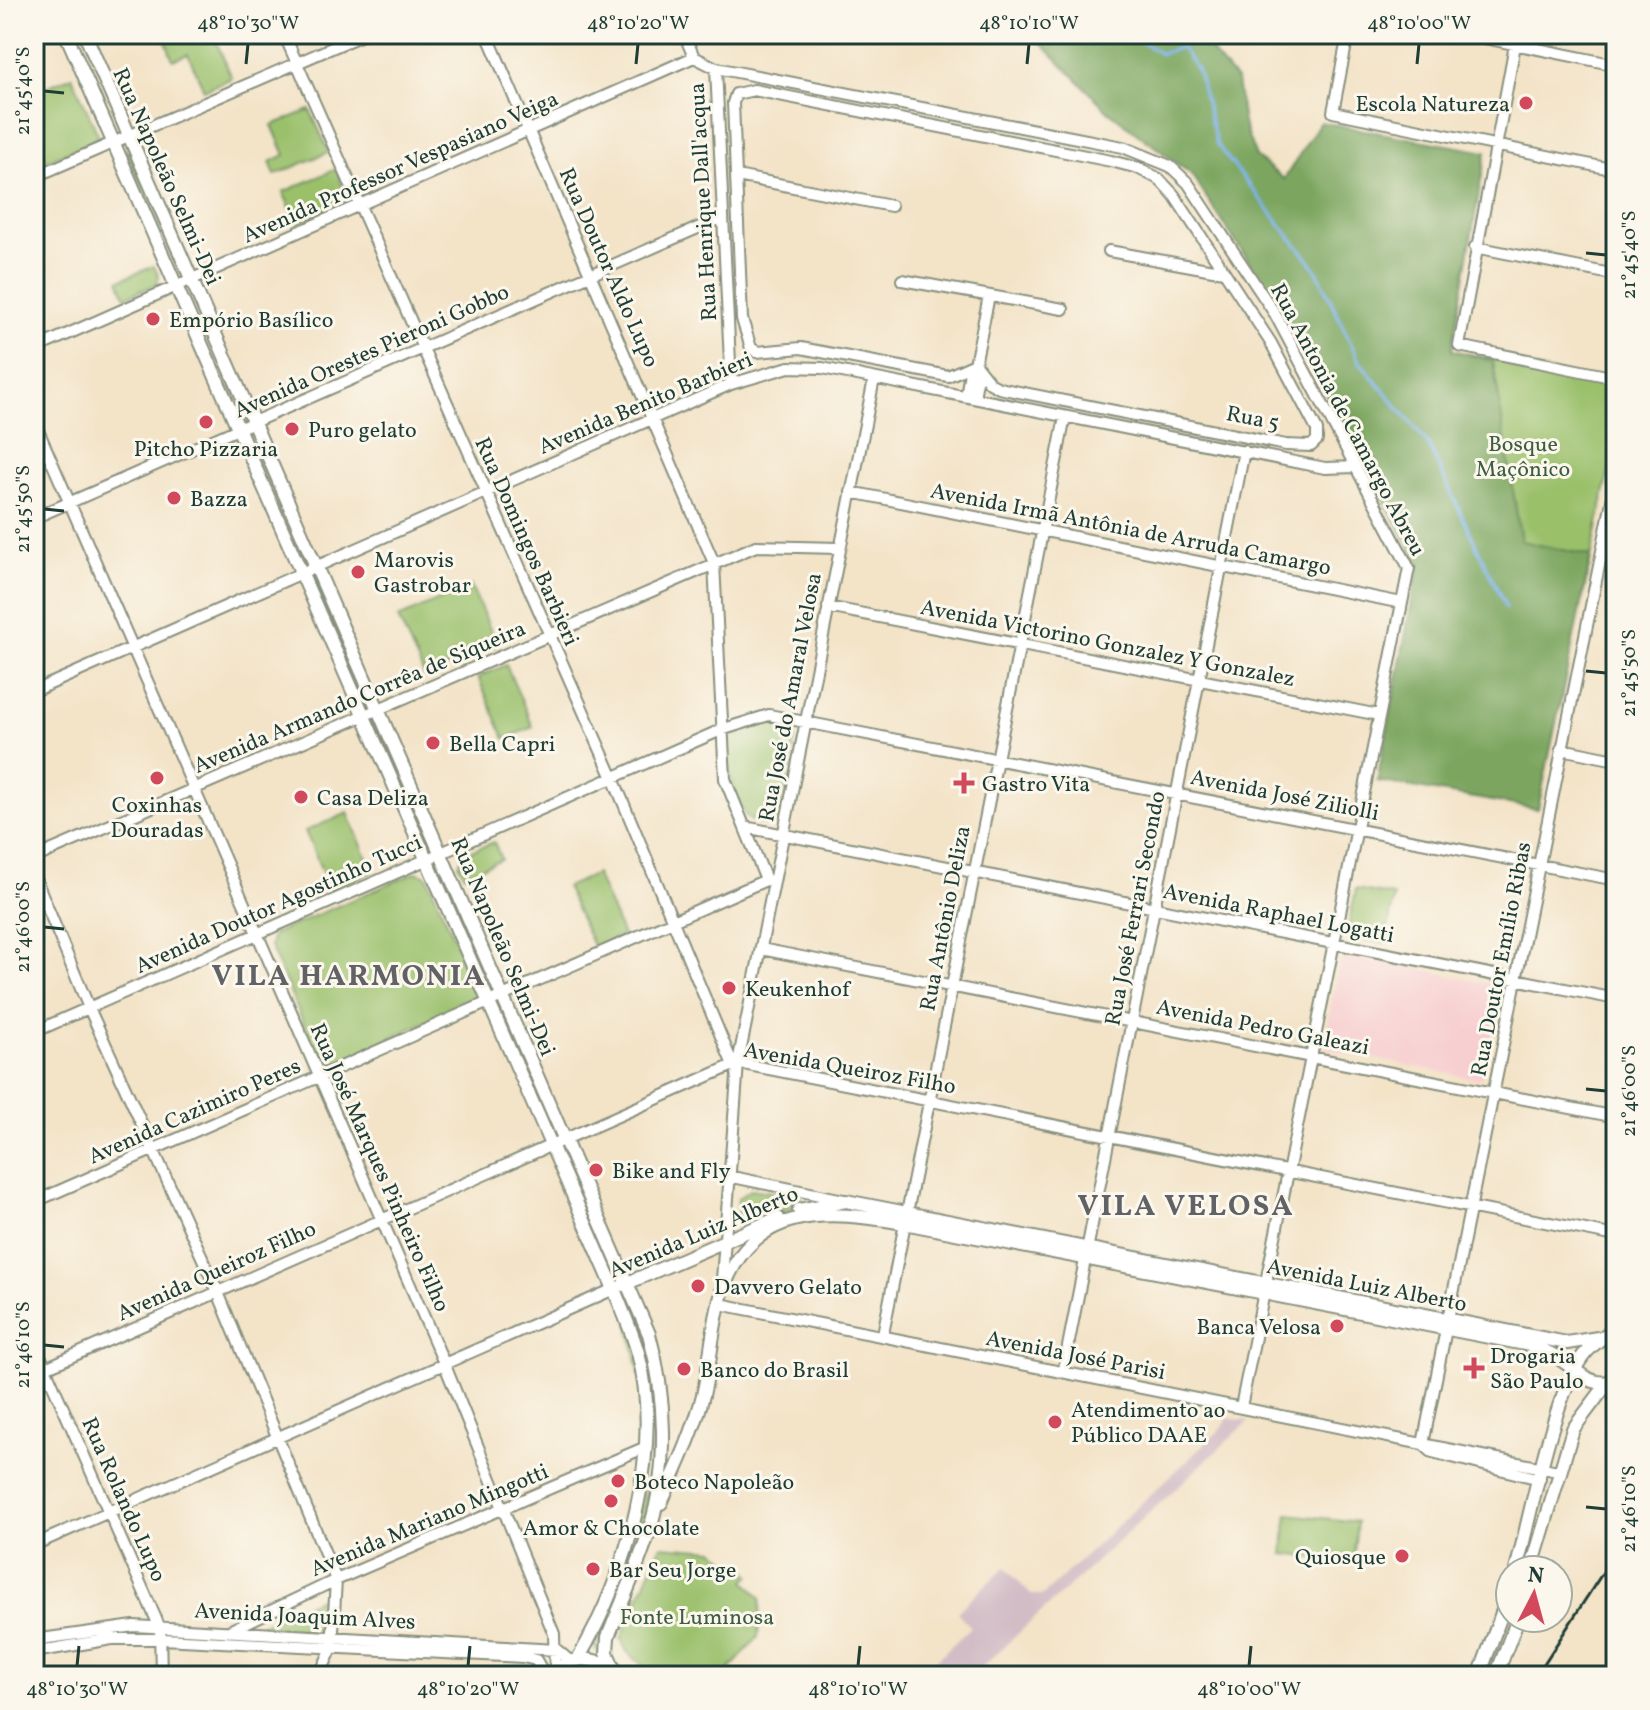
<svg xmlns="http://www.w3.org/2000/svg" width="1650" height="1710" font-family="Vollkorn,serif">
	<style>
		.built { fill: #f7cfd1 }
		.industrial { fill: #d2bdc6 }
		.green { fill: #9ac06b; stroke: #5c7e50; stroke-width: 2 }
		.forest { fill: #7ba65f; stroke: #4d724a; stroke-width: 2 }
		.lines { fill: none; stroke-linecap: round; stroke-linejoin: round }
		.stream { stroke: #7fb5ee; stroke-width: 3 }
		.minor-casing { stroke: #89907e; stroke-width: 14 }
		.major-casing { stroke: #89907e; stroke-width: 16 }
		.minor { stroke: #fff; stroke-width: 10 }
		.major { stroke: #fff; stroke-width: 12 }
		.rail { stroke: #1f3d34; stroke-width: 3 }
		.ticks { fill: none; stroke: #1f3d34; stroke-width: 3 }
		.poi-dot { fill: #d1495b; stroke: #fbf7ec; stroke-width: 3 }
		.labels { text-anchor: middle; stroke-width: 6; stroke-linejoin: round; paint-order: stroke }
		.poi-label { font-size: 22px; fill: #1f3d34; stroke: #fbf7ec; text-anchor: start }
		.street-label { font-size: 22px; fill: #1f3d34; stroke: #fbf7ec }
		.park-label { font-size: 22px; fill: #3e5e42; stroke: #fbf7ec }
		.district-label { font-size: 30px; font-weight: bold; letter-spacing: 2px; fill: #606266; stroke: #fbf7ec }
		.neatline { fill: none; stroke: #1f3d34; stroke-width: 3 }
		.ticks-label { font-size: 20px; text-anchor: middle; fill: #1f3d34 }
	</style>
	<rect width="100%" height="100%" fill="#fbf7ec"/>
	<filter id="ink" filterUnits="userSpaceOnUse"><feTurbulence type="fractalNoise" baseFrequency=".0125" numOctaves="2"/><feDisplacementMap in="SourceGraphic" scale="16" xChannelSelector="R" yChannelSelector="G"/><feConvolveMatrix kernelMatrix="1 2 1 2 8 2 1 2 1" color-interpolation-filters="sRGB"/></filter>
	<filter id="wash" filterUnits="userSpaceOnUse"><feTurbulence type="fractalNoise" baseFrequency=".006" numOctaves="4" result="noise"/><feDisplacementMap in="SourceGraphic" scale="32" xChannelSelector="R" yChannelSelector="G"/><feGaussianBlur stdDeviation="1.8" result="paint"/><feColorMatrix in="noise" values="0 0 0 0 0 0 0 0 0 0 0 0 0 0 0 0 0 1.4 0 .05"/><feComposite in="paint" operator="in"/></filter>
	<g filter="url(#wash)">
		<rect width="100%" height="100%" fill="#f3e3c7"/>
		<!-- built -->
		<path class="built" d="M1347,954L1495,985L1501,997L1483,1076L1476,1079L1327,1049L1325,1040L1339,963Z"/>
		<!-- industrial -->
		<path class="industrial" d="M1228,1418L1249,1421L972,1676H919L971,1627L957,1612L1005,1567L1031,1595H1043L1223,1427Z"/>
		<!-- green -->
		<path class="green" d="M169,34H213L232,78L204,90L188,54L173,60L164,36Z
			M72,76L98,135L95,140L47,161L34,131V92Z
			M310,110L329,152L275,175L270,162L285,155L272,125Z
			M125,150L130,152L180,266L179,273Z
			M336,169L346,194L344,203L297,223L283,192Z
			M154,266L159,277L157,284L126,297L119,280Z
			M1452,350L1616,386V436L1583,597L1419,565Z
			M471,586L497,645L425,677L398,618Z
			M506,665L533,727L505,739L478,677Z
			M777,723L792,724L797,730L780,820L775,825C767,824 756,824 750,820C737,811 721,750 729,736C735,725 765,724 777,723Z
			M348,813L373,872L330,890L305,831Z
			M494,842L501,859L464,875L459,865L463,854Z
			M416,872L427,876L478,992L477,998L333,1065L320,1061L270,946L273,934Z
			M596,874L623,936L594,948L566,887Z
			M1356,889L1394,896L1385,943L1350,937L1347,933Z
			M752,1189L801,1197L805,1203L742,1228L737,1226L738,1198Z
			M627,1297L650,1349L656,1398V1470L643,1534L596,1651L593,1643L633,1541L649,1473L652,1435L624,1300Z
			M1288,1514L1357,1522L1353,1563L1283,1554Z
			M661,1546L715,1550L735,1568L742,1566L751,1575L745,1581L761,1598L758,1637L724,1676H655L627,1652L621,1639Z
			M322,1597L327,1599L325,1626L321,1631L259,1626Z"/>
		<!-- forest -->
		<path class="forest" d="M1032,34H1196L1237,81L1243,123L1256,157L1284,179L1320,122L1486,152L1452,350L1493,361L1521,541L1591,556L1538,809L1377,781L1419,565L1278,306L1191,174L1108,111Z"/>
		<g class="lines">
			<!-- stream -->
			<path class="stream" d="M1129,34L1161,54L1181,47L1198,71L1217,145L1316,269L1359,361L1427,442L1506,608"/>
		</g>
	</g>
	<g filter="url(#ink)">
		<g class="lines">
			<defs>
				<path id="minor" d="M284,34L613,778L733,1065
					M487,34L714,563L725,779L766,880L773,881
					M684,34L694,57L716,68L731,384
					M1348,34L1333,112L1616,170
					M1465,34L1616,65
					M1517,34L1459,346L1616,378
					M716,68L1123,147L1170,166L1188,183L1275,314L1409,568L1241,1407
					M754,90L1111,161L1138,168L1159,179L1174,195L1271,343L1317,430V440L1311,446L1286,445L999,388L990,383L975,364L948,376L801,348L757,352L751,348L742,319L733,103L736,94Z
					M737,176L891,206
					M34,177L364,34
					M1475,247L1616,275
					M1109,251L1224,272
					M902,280L1063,309
					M34,349L694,57
					M975,364L989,296
					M966,396L971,366
					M974,398L979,369
					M34,421L444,1363L554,1634L555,1671
					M851,492L1402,603
					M34,518L723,217
					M828,607L1379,715
					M34,691L731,384L789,367L822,368L1325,468L1356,467
					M1561,749L1616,760
					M745,827L1616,999
					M34,858L756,546L839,548
					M34,875L89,1008L217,1290L336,1580L332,1648L319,1676
					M761,949L1616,1117
					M34,1032L721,730L769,715L1616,880
					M728,1176L844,1200
					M34,1202L766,880
					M721,1293L738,1063L874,379
					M720,1304L1558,1471
					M883,1334L1065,417
					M34,1342L160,1628L161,1676
					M1063,1372L1244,451
					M34,1373L738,1063L1616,1236
					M1423,1444L1616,481
					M1423,1444L1432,1452L1540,1479
					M34,1545L614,1289
					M231,1630L336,1580L646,1447
					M34,1640L134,1626L557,1650L570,1661
					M34,1652L112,1639H162L523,1657L536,1660L545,1676"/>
				<path id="major" d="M66,34L614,1289C622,1310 632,1331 638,1353C664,1449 627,1575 578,1659
					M85,34L649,1334C666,1395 669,1467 650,1528C639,1565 622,1601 608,1637L607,1653L615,1671
					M799,1210L846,1201L1567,1343L1604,1337L1616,1341
					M623,1285L778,1218
					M661,1503C677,1468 694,1432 703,1395C711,1362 712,1325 722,1293C751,1203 828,1210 904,1223L1530,1345C1540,1349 1551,1353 1560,1359C1580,1372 1589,1388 1616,1381
					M1516,1570C1530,1518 1553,1395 1583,1356C1592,1344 1605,1336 1616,1327
					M1531,1570L1573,1429L1610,1380
					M551,1676C568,1655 593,1655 613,1670
					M1479,1676L1510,1591
					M1496,1676L1518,1618"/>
			</defs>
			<!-- minor casing -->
			<use href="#minor" class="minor-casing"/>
			<!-- major casing -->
			<use href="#major" class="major-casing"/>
			<!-- minor -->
			<use href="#minor" class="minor"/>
			<!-- major -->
			<use href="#major" class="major"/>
			<!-- rail -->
			<path class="rail" d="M1536,1676L1616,1552"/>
		</g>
	</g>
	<!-- ticks -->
	<path class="ticks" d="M246,64L248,44M636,64L638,44M1027,64L1029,44M1417,64L1419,44M44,91L64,93M1586,253L1606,255M44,509L64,511M1586,671L1606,673M44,927L64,929M1586,1089L1606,1091M44,1345L64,1347M1586,1507L1606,1509M77,1666L79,1646M468,1666L470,1646M858,1666L860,1646M1249,1666L1251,1646"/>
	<!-- markers -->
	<g class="poi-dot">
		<circle cx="1526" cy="103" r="8"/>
		<circle cx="153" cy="319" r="8"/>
		<circle cx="206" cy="422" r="8"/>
		<circle cx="292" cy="429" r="8"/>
		<circle cx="174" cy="498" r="8"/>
		<circle cx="358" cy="572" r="8"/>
		<circle cx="433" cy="743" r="8"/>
		<circle cx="157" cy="778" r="8"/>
		<path d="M960 771h8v8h8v8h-8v8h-8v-8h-8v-8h8z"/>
		<circle cx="301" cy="797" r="8"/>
		<circle cx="729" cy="988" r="8"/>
		<circle cx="596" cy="1170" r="8"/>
		<circle cx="698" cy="1286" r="8"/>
		<circle cx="1337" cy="1326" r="8"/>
		<path d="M1470 1356h8v8h8v8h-8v8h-8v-8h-8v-8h8z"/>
		<circle cx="684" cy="1369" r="8"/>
		<circle cx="1055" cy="1422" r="8"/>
		<circle cx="618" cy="1481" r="8"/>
		<circle cx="611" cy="1501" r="8"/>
		<circle cx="1402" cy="1556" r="8"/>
		<circle cx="593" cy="1569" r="8"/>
	</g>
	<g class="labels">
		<!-- poi labels -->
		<g class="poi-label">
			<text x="1510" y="111" text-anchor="end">Escola Natureza</text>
			<text x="169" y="327">Empório Basílico</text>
			<text x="308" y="437">Puro gelato</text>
			<text x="206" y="456" text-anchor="middle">Pitcho Pizzaria</text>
			<text x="190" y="506">Bazza</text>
			<text x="374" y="567">Marovis<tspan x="374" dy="25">Gastrobar</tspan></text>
			<text x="449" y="751">Bella Capri</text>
			<text x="982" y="791">Gastro Vita</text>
			<text x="317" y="805">Casa Deliza</text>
			<text x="157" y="812" text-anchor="middle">Coxinhas<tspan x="157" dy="25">Douradas</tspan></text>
			<text x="745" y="996">Keukenhof</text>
			<text x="612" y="1178">Bike and Fly</text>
			<text x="714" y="1294">Davvero Gelato</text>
			<text x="1321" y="1334" text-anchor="end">Banca Velosa</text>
			<text x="1490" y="1363">Drogaria<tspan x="1490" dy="25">São Paulo</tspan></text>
			<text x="700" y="1377">Banco do Brasil</text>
			<text x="1071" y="1417">Atendimento ao<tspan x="1071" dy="25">Público DAAE</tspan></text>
			<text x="634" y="1489">Boteco Napoleão</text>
			<text x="611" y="1535" text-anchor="middle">Amor &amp; Chocolate</text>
			<text x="1386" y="1564" text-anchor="end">Quiosque</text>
			<text x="609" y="1577">Bar Seu Jorge</text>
		</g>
		<!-- street labels -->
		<g class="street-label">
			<text transform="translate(400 166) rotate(-24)" y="8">Avenida Professor Vespasiano Veiga</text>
			<text transform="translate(168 176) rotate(66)" y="8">Rua Napoleão Selmi-Dei</text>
			<text transform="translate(702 202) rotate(-93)" y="8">Rua Henrique Dall'acqua</text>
			<text transform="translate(610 267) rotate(66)" y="8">Rua Doutor Aldo Lupo</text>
			<text transform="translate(371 350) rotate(-24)" y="8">Avenida Orestes Pieroni Gobbo</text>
			<text transform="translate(645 402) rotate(-23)" y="8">Avenida Benito Barbieri</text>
			<text transform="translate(1253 417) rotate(11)" y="8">Rua 5</text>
			<text transform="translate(1349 419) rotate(62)" y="8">Rua Antonia de Camargo Abreu</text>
			<text transform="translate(1131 528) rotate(11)" y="8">Avenida Irmã Antônia de Arruda Camargo</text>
			<text transform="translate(528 541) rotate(66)" y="8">Rua Domingos Barbieri</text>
			<text transform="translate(1108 642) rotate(11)" y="8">Avenida Victorino Gonzalez Y Gonzalez</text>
			<text transform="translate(359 696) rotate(-23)" y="8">Avenida Armando Corrêa de Siqueira</text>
			<text transform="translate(789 697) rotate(-79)" y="8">Rua José do Amaral Velosa</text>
			<text transform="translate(1285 794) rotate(11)" y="8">Avenida José Ziliolli</text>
			<text transform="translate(278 903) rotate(-24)" y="8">Avenida Doutor Agostinho Tucci</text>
			<text transform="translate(1134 908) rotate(-79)" y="8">Rua José Ferrari Secondo</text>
			<text transform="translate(1279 912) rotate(11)" y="8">Avenida Raphael Logatti</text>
			<text transform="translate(944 918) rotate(-79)" y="8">Rua Antônio Deliza</text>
			<text transform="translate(504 946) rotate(67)" y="8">Rua Napoleão Selmi-Dei</text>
			<text transform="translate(1500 959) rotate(-79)" y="8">Rua Doutor Emílio Ribas</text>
			<text transform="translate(1263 1026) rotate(11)" y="8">Avenida Pedro Galeazi</text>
			<text transform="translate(850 1067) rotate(10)" y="8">Avenida Queiroz Filho</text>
			<text transform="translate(194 1110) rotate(-24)" y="8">Avenida Cazimiro Peres</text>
			<text transform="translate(381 1167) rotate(66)" y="8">Rua José Marques Pinheiro Filho</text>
			<text transform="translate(703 1231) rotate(-23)" y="8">Avenida Luiz Alberto</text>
			<text transform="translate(216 1270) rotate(-24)" y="8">Avenida Queiroz Filho</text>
			<text transform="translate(1367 1284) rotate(11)" y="8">Avenida Luiz Alberto</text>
			<text transform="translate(1076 1354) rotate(11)" y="8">Avenida José Parisi</text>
			<text transform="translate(125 1499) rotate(66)" y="8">Rua Rolando Lupo</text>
			<text transform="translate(429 1519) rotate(-23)" y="8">Avenida Mariano Mingotti</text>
			<text transform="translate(305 1615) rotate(3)" y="8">Avenida Joaquim Alves</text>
		</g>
		<!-- park labels -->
		<g class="park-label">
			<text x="1523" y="451">Bosque<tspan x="1523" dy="25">Maçônico</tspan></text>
			<text x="697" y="1624">Fonte Luminosa</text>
		</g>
		<!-- district labels -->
		<g class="district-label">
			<text x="349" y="985">VILA HARMONIA</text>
			<text x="1186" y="1215">VILA VELOSA</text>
		</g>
	</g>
	<!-- margin -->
	<rect width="1650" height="1710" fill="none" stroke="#fbf7ec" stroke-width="88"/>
	<!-- north arrow -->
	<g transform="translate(1534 1594) rotate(6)"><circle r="38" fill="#fbf7ec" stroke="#a3ada2" stroke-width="2"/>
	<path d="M0-6L14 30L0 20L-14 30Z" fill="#d1495b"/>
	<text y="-12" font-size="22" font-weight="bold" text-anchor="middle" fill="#1f3d34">N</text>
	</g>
	<rect x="44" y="44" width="1562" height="1622" class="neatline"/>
	<g class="ticks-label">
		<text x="248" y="29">48°10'30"W</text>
		<text x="638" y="29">48°10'20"W</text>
		<text x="1029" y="29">48°10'10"W</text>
		<text x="1419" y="29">48°10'00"W</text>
		<text transform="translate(22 91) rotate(-90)" y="7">21°45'40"S</text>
		<text transform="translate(1628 255) rotate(-90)" y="7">21°45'40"S</text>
		<text transform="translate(22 509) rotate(-90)" y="7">21°45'50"S</text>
		<text transform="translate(1628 673) rotate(-90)" y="7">21°45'50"S</text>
		<text transform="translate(22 927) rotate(-90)" y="7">21°46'00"S</text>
		<text transform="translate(1628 1091) rotate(-90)" y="7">21°46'00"S</text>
		<text transform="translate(22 1345) rotate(-90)" y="7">21°46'10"S</text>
		<text transform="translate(1628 1509) rotate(-90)" y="7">21°46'10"S</text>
		<text x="77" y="1695">48°10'30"W</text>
		<text x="468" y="1695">48°10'20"W</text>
		<text x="858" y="1695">48°10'10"W</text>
		<text x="1249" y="1695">48°10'00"W</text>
	</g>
</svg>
